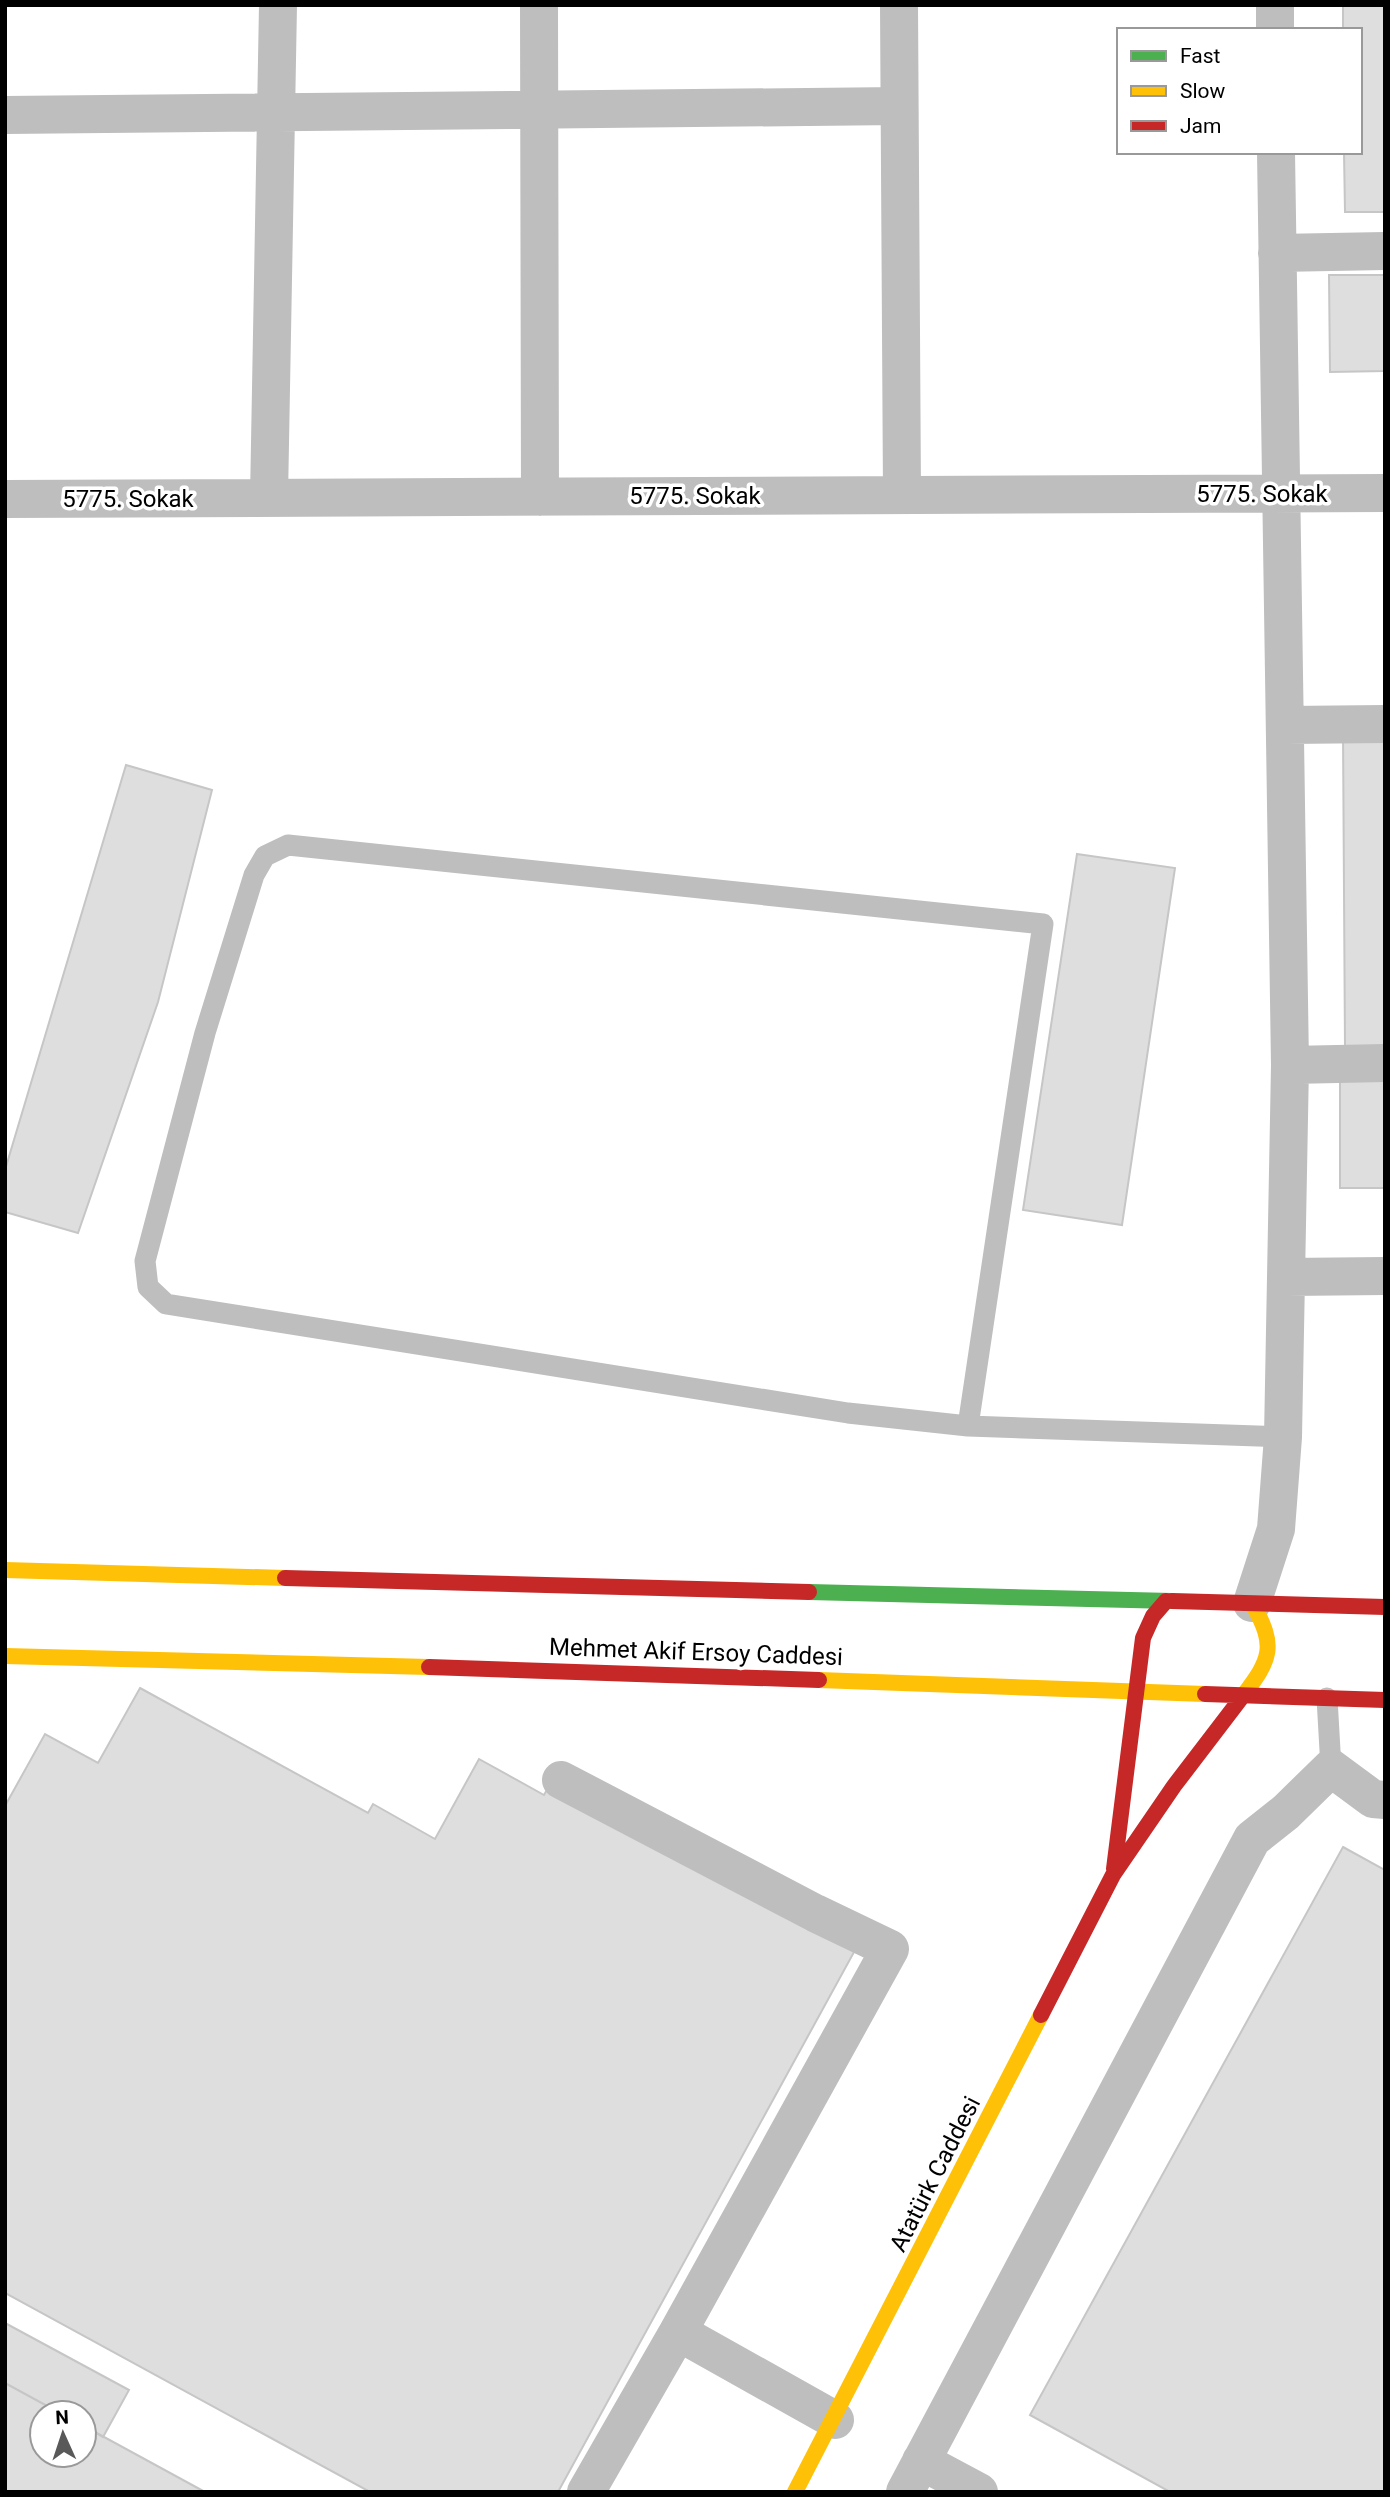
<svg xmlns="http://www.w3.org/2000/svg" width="1390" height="2497" font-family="Roboto,sans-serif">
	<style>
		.building { fill: #dedede; stroke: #c6c6c6; stroke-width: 2 }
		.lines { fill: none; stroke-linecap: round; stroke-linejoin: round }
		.lane { stroke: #bebebe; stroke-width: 21 }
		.street { stroke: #bebebe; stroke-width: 38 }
		.fast { stroke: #4caf50; stroke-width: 16 }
		.slow { stroke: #ffc107; stroke-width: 16 }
		.jam { stroke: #c62828; stroke-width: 16 }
		.labels { text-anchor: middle; stroke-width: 7; stroke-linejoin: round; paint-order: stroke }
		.street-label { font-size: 24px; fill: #000; stroke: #fff }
	</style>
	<rect width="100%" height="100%" fill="#fff"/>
	<!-- building -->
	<path class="building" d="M1343,5H1385V212H1345L1344,152H1360V30H1343Z
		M1329,275H1385V371L1330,372Z
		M1343,732H1385V1048H1345Z
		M126,765L212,790L158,1002L78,1233L5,1212V1170Z
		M1077,854L1175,868L1122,1225L1023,1210Z
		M1340,1070H1385V1188H1340Z
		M140,1688L368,1813L373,1804L435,1839L479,1759L544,1795L554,1777L859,1943L558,2492H370L5,2293V1806L45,1734L98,1763Z
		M1343,1847L1385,1870V2492H1170L1030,2415Z
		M5,2323L129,2390L103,2437L84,2426V2413H60L5,2383Z
		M5,2383L60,2413H42V2455H84V2426L205,2492H5Z"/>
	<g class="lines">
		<!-- lane -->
		<path class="lane" d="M968,1426L1043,924L288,845L265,856L254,875L205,1033L145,1261L148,1287L166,1304L848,1413L968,1426L1283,1437
			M1327,1698L1331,1768"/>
		<!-- street -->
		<path class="street" d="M539,5L540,497
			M899,5L902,495
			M1275,5V30
			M5,115L899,106
			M1277,253L1385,251
			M269,498L278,5
			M5,499L1385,493
			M1287,725L1385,724
			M1290,1065L1385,1063
			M1287,1277L1385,1276
			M1252,1603L1276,1529L1283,1437L1290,1065L1276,152
			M561,1780L815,1913L890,1949L678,2332
			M921,2461L979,2492
			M586,2492L678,2332L835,2420
			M905,2492L1252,1839L1286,1812L1331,1768L1373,1799L1385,1800"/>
		<!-- fast -->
		<path class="fast" d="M809,1592L1172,1601"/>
		<!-- slow -->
		<path class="slow" d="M5,1570L285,1578
			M5,1656L429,1667
			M819,1680L1205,1694
			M1242,1697C1271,1659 1277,1647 1252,1603
			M795,2492L1041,2015"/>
		<!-- jam -->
		<path class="jam" d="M285,1578L809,1592
			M1172,1601L1385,1607
			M429,1667L819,1680
			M1205,1694L1385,1700
			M1114,1869L1143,1638L1153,1616L1166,1601
			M1041,2015L1113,1875L1174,1786L1242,1697"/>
	</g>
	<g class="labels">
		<!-- street labels -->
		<g class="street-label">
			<text x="1262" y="502">5775. Sokak</text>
			<text x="695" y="504">5775. Sokak</text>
			<text x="128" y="507">5775. Sokak</text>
			<text transform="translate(696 1652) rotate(2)" y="8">Mehmet Akif Ersoy Caddesi</text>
			<text transform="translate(935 2174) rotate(-63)" y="8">Atatürk Caddesi</text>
		</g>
	</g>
	<!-- border -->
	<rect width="1390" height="2497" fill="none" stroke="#000000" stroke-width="14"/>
	<!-- legend -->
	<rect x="1117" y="28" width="245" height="126" fill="#ffffff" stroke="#999999" stroke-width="2"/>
	<rect x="1131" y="51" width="35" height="10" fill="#4caf50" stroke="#999999" stroke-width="2"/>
	<text x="1180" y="63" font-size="21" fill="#000000">Fast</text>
	<rect x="1131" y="86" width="35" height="10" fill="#ffc107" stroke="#999999" stroke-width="2"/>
	<text x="1180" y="98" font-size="21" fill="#000000">Slow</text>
	<rect x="1131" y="121" width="35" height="10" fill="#c62828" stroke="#999999" stroke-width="2"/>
	<text x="1180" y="133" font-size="21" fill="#000000">Jam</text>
	<!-- north arrow -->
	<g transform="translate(63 2434) rotate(357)"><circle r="33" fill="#ffffff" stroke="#999999" stroke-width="2"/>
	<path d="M0-5L12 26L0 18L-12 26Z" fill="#595959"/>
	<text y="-10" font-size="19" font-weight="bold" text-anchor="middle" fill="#000000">N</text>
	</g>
</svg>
